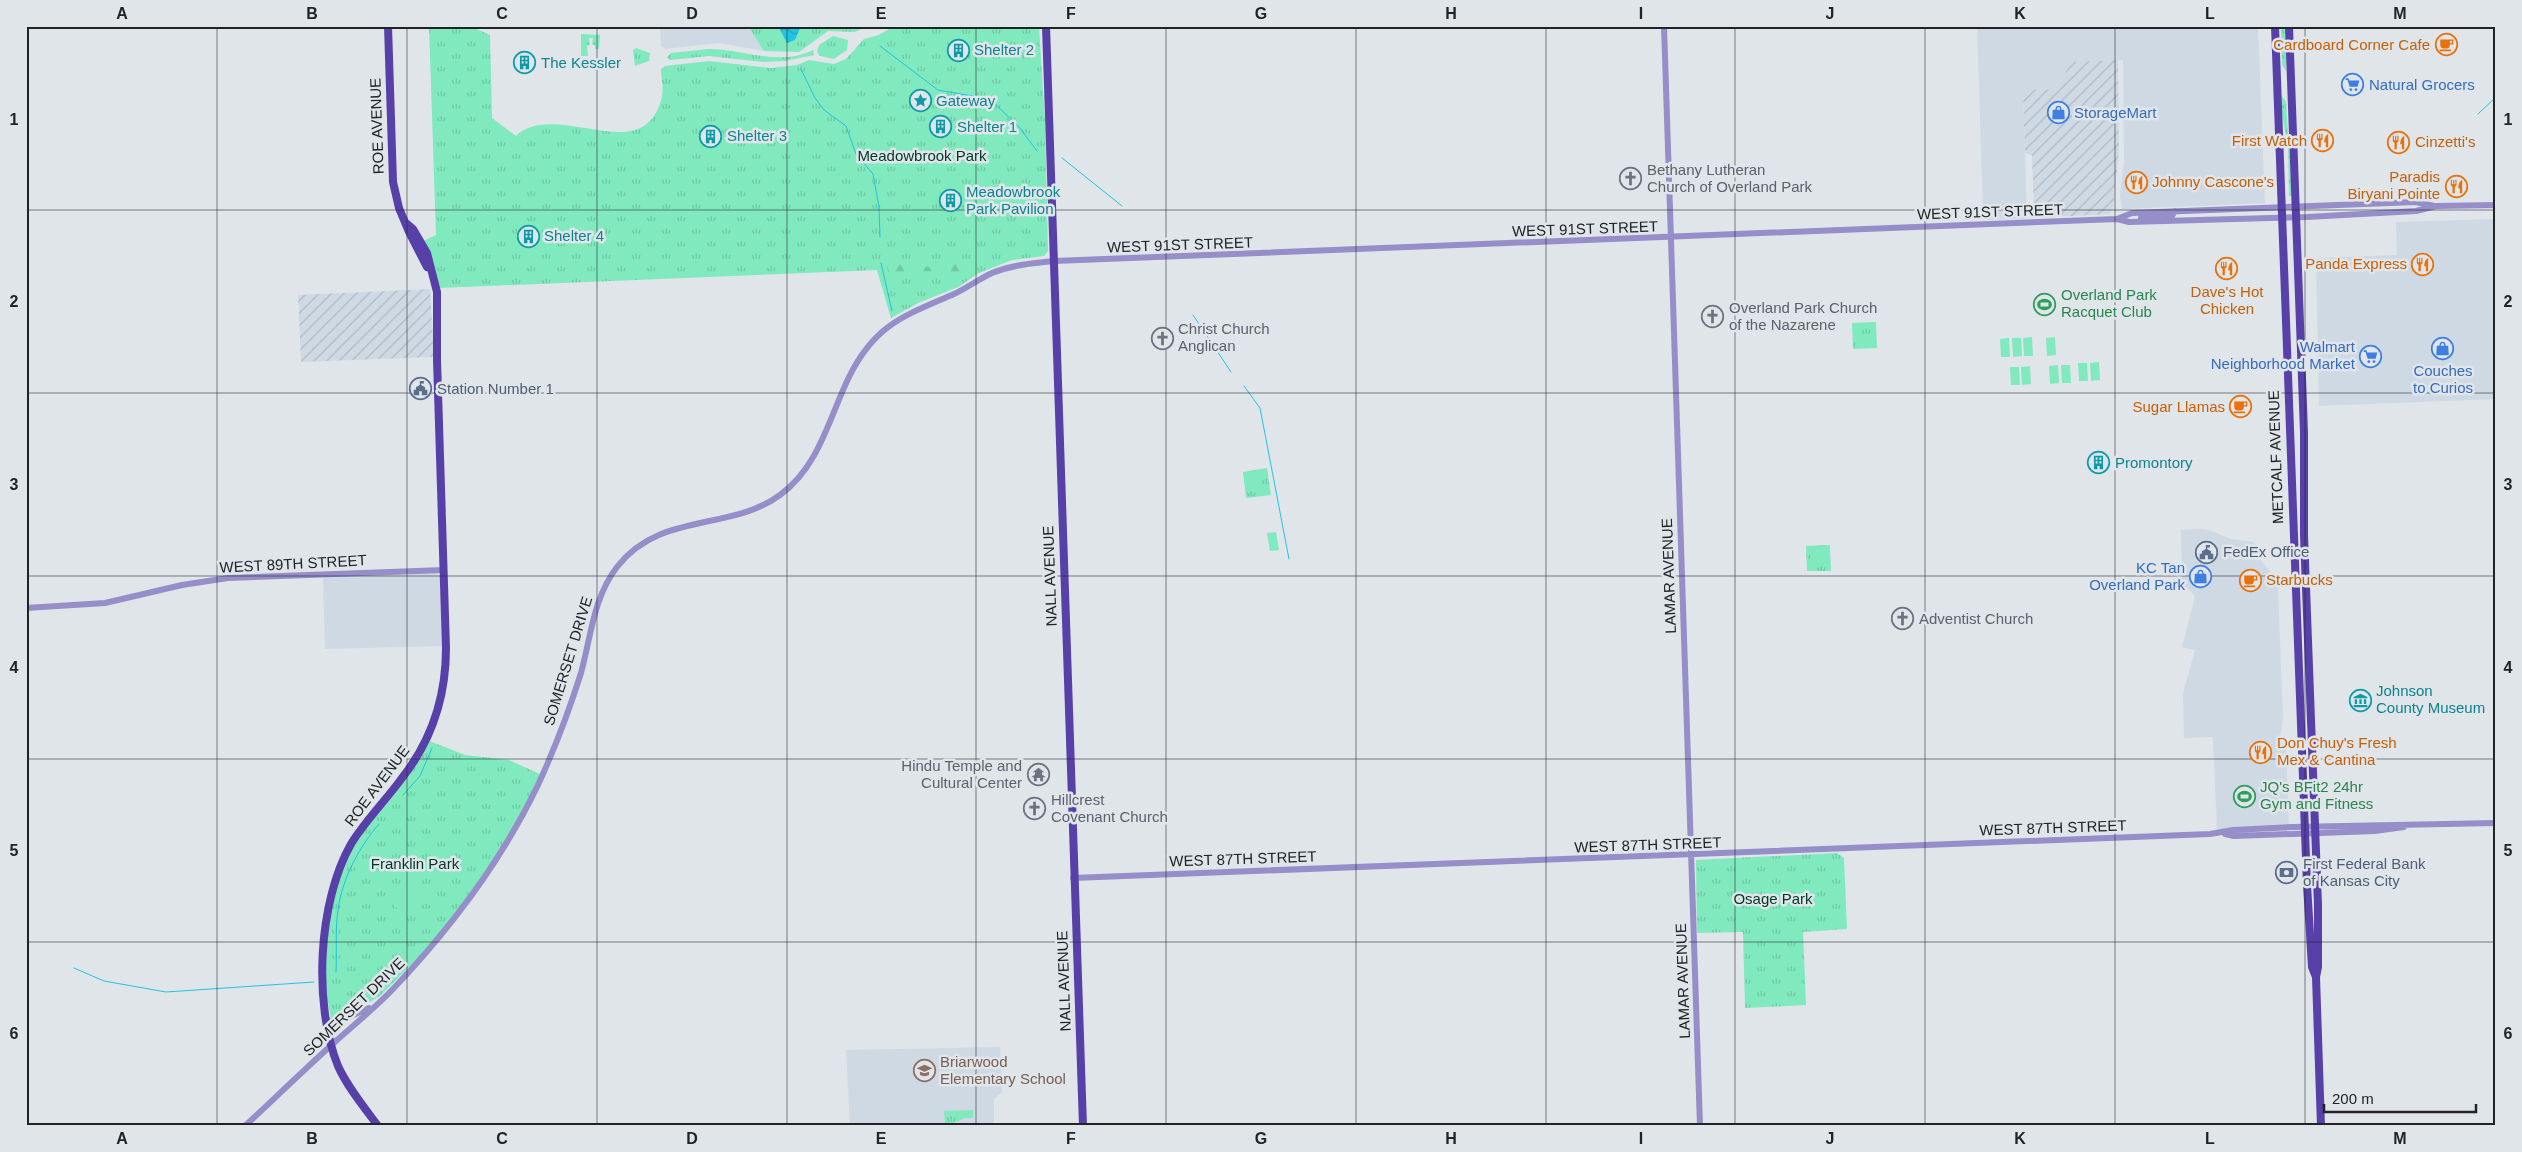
<svg xmlns="http://www.w3.org/2000/svg" width="2522" height="1152" font-family="Arial,sans-serif">
	<style>
		.built { fill: #ced9e4 }
		.industrial { fill: url(#industrial-furrows) }
		.grass { fill: url(#grass-tufts) }
		.forest { fill: url(#forest-firs) }
		.pitch { fill: #80e9bd }
		.water { fill: url(#water-waves) }
		.lines { fill: none; stroke-linecap: round; stroke-linejoin: round }
		.stream { stroke: #22c3e5; stroke-width: 1 }
		.minor { stroke: #958ec8; stroke-width: 6 }
		.major { stroke: #5840a9; stroke-width: 8 }
		.grid { fill: none; stroke: #212325; stroke-width: 1; stroke-opacity: 0.55 }
		.labels { text-anchor: middle; stroke-width: 5; stroke-linejoin: round; paint-order: stroke }
		.food-label { font-size: 15px; fill: #c56008; stroke: #e0e5ea; text-anchor: end }
		.culture-label { font-size: 15px; fill: #0d838f; stroke: #e0e5ea; text-anchor: start }
		.shop-label { font-size: 15px; fill: #366cbe; stroke: #e0e5ea; text-anchor: start }
		.street-label { font-size: 15px; fill: #212325; stroke: #e0e5ea }
		.park-label { font-size: 15px; fill: #003826; stroke: #e0e5ea }
		.worship-label { font-size: 15px; fill: #5b616d; stroke: #e0e5ea; text-anchor: start }
		.leisure-label { font-size: 15px; fill: #27864d; stroke: #e0e5ea; text-anchor: start }
		.service-label { font-size: 15px; fill: #4e5e75; stroke: #e0e5ea; text-anchor: start }
		.education-label { font-size: 15px; fill: #785e54; stroke: #e0e5ea; text-anchor: start }
		.neatline { fill: none; stroke: #212325; stroke-width: 2 }
		.grid-label { font-size: 16px; text-anchor: middle; font-weight: bold; fill: #212325 }
	</style>
	<defs>
		<pattern id="industrial-furrows" width="10" height="10" patternUnits="userSpaceOnUse" patternTransform="scale(1.25)"><rect width="10" height="10" fill="#ced9e4"/><path d="M-1 1l2-2M0 10L10 0M9 11l2-2" fill="none" stroke="#b1bac3"/></pattern>
		<pattern id="grass-tufts" width="24" height="20" patternUnits="userSpaceOnUse" patternTransform="scale(1.25)"><rect width="24" height="20" fill="#80e9bd"/><path d="M3 7l-1-3M5 7V3M7 7l1-3M15 17l-1-3M17 17v-4M19 17l1-3" fill="none" stroke="#6ec8a2"/></pattern>
		<pattern id="forest-firs" width="22" height="20" patternUnits="userSpaceOnUse" patternTransform="scale(1.25)"><rect width="22" height="20" fill="#80e9bd"/><path d="M5 1l3.5 6h-7zM16 11l3.5 6h-7z" fill="#6ec8a2"/></pattern>
		<pattern id="water-waves" width="16" height="10" patternUnits="userSpaceOnUse" patternTransform="scale(1.25)"><rect width="16" height="10" fill="#22c3e5"/><path d="M0 5q4-4 8 0t8 0" fill="none" stroke="#1ea7c4"/></pattern>
	</defs>
	<rect width="100%" height="100%" fill="#e0e5ea"/>
	<!-- built -->
	<path class="built" d="M660,26H748L764,51L719,43L665,49L661,46Z
		M1977,26H2258L2265,203L2122,209L2120,195L2124,162L2123,60L2072,62L2055,89L2023,91L2027,219L1988,220L1983,211Z
		M2496,219V399L2319,406L2316,258L2397,255L2396,222Z
		M2198,529L2209,530L2231,539L2254,542L2261,560L2275,578L2278,587L2283,719L2280,739L2286,746L2289,826L2217,830L2213,737L2184,738L2183,693L2195,650L2182,647L2195,596L2182,582L2181,530Z
		M436,573L440,576L442,646L325,649L323,578Z
		M1000,1047L1002,1092L994,1099V1126H850L846,1050Z"/>
	<!-- industrial -->
	<path class="industrial" d="M2118,60L2119,150L2113,209L2109,214L2037,218L2034,213L2032,155L2025,153L2023,90L2055,89L2072,62Z
		M430,289L434,354L432,357L301,362L298,295Z"/>
	<!-- grass -->
	<path class="grass" d="M429,26H470L490,35L492,118L516,136C557,98 645,172 662,96C664,86 661,79 661,69L665,66L709,61L771,68L797,65L809,60L834,64L846,59L864,39L879,35L894,26H1039L1045,122L1048,251L1044,256L1012,260L979,273L958,287L918,303L891,318L877,270L439,288L432,261L423,241L436,235Z
		M748,26H867L855,32L828,31L799,52L764,51Z
		M2281,26H2287L2286,71L2282,65Z
		M581,34L600,35L599,49H595V45H592L593,38H589L590,45H587L588,56H581Z
		M833,36L848,40L847,50L834,59L820,56L817,52L819,45Z
		M636,48L650,53L649,61L635,66L633,50Z
		M709,49C743,49 779,67 813,50L814,55L785,61L763,62L709,56L670,60L667,57L671,53Z
		M2282,96L2286,102L2292,196H2289L2288,147L2282,114Z
		M1876,322L1877,348L1853,349L1852,323Z
		M1267,468L1271,495L1246,498L1243,472Z
		M1830,545L1831,571H1807L1806,546Z
		M427,740L465,755L509,760L542,775L518,824L441,935L380,996L353,1012L331,1019L328,1002L324,994L325,934L346,854Z
		M1837,853L1844,858L1847,929L1803,932L1806,1005L1745,1008L1743,932L1697,933L1696,860Z
		M973,1110V1118H965L953,1123V1126H945L944,1111Z"/>
	<!-- forest -->
	<path class="forest" d="M960,260L966,261L963,273L942,271L929,272L922,276L904,275L898,278L887,269C893,259 926,267 935,268L942,261Z"/>
	<!-- pitch -->
	<path class="pitch" d="M2032,337L2033,356H2024L2023,338Z
		M2055,337L2056,355L2047,356L2046,338Z
		M2009,338L2010,357H2001L2000,339Z
		M2012,338H2021L2022,356L2013,357Z
		M2099,362L2100,380L2091,381L2090,363Z
		M2078,363H2087L2088,381H2079Z
		M2058,365L2059,383L2050,384L2049,366Z
		M2061,365H2070L2071,383H2062Z
		M2030,366L2031,384L2022,385L2021,367Z
		M2010,367H2019L2020,385H2011Z
		M1276,532L1279,550L1270,551L1267,533Z
		M399,884L421,888C419,901 420,914 404,913L394,906L393,895Z"/>
	<!-- water -->
	<path class="water" d="M778,26H801L795,40L787,43Z"/>
	<g class="lines">
		<!-- stream -->
		<path class="stream" d="M880,46L938,90L990,99L1019,127L1037,151
			M801,69L815,98L824,110L846,126L856,154L873,174L879,207L880,237
			M2478,114L2496,97
			M1062,158L1122,206
			M881,263L892,311
			M1193,315L1231,372
			M1244,386L1260,408L1289,559
			M403,795L420,776L432,748
			M74,968L104,981L166,992L314,982
			M336,972C337,952 335,930 338,910C342,879 359,847 379,824"/>
		<!-- minor -->
		<path class="minor" d="M1664,26L1700,1126
			M2141,218L2172,216L2175,211
			M2117,219L2132,213L2416,202L2434,206
			M26,608L105,603L182,585L228,578L444,570
			M2225,834L2234,836L2375,831L2404,827
			M1073,878L2210,834L2233,830L2293,827L2496,823
			M326,1021L338,1022L369,1008
			M245,1126C276,1097 306,1068 337,1040C356,1023 376,1007 393,989C450,929 502,860 538,785C555,748 569,711 581,673C591,637 593,598 617,567C660,511 730,532 780,495C819,467 829,418 849,377C875,324 904,316 954,294C967,288 979,279 992,273C1012,265 1033,263 1054,261L2117,219L2129,222L2307,217L2416,211L2436,206L2496,205"/>
		<!-- major -->
		<path class="major" d="M388,26L393,182L399,208L409,232L427,267
			M1046,26L1083,1126
			M2275,26L2307,885L2312,967L2316,977
			M2289,26L2304,432V535L2318,905V967L2316,977L2321,1126
			M378,1126C364,1107 348,1088 338,1066C313,1004 318,902 351,844C365,821 386,800 402,778C432,740 446,696 446,648L437,360V292L427,253L413,229L406,223"/>
	</g>
	<!-- grid -->
	<path class="grid" d="M217,26V1126M407,26V1126M597,26V1126M787,26V1126M976,26V1126M1166,26V1126M1356,26V1126M1546,26V1126M1735,26V1126M1925,26V1126M2115,26V1126M2305,26V1126M26,210H2496M26,393H2496M26,576H2496M26,759H2496M26,942H2496"/>
	<!-- icons -->
	<defs>
		<symbol id="cafe-ring" viewBox="-11 -11 22 22"><circle r="9.5" fill="#e0e5ea" stroke="#e8710a" stroke-width="1.5"/><path d="M-5.5-4.5H6V0H3Q3 3.5 0 3.5H-2.5Q-5.5 3.5-5.5 0ZM3-3.2v2h1.7v-2ZM-6 4.5H4V6H-6Z" fill="#e8710a"/></symbol>
		<symbol id="building-ring" viewBox="-11 -11 22 22"><circle r="9.5" fill="#e0e5ea" stroke="#0f9aa8" stroke-width="1.5"/><path d="M-4-6H4V6H1V3H-1V6H-4ZM-2.5-4.3h1.7v1.8h-1.7ZM.8-4.3h1.7v1.8H.8ZM-2.5-1h1.7V.8h-1.7ZM.8-1h1.7V.8H.8Z" fill="#0f9aa8"/></symbol>
		<symbol id="supermarket-ring" viewBox="-11 -11 22 22"><circle r="9.5" fill="#e0e5ea" stroke="#3f7fe0" stroke-width="1.5"/><path d="M-6-5.5h2.5l.6 2H6L4.5 2H-2.5L-4.4-4H-6ZM-1.5 3.2a1.3 1.3 0 1 0 .1 0ZM3 3.2a1.3 1.3 0 1 0 .1 0Z" fill="#3f7fe0"/></symbol>
		<symbol id="sight-ring" viewBox="-11 -11 22 22"><circle r="9.5" fill="#e0e5ea" stroke="#0f9aa8" stroke-width="1.5"/><path d="M0-6L1.8-2.2L6-1.7L2.9 1.2L3.7 5.4L0 3.3L-3.7 5.4L-2.9 1.2L-6-1.7L-1.8-2.2Z" fill="#0f9aa8"/></symbol>
		<symbol id="shop-ring" viewBox="-11 -11 22 22"><circle r="9.5" fill="#e0e5ea" stroke="#3f7fe0" stroke-width="1.5"/><path d="M-5-2.5h2.3a2.7 3.5 0 0 1 5.4 0H5L5.5 6h-11ZM-1.5-2.5h3a1.5 2.3 0 0 0-3 0Z" fill="#3f7fe0"/></symbol>
		<symbol id="restaurant-ring" viewBox="-11 -11 22 22"><circle r="9.5" fill="#e0e5ea" stroke="#e8710a" stroke-width="1.5"/><path d="M-5-6h1v4h1v-4h1v4h1v-4h1v5L-1.5 .5V6h-2V.5L-5-1ZM5-6V6H3V1.5H1.5Q1.5-4 5-6Z" fill="#e8710a"/></symbol>
		<symbol id="church-ring" viewBox="-11 -11 22 22"><circle r="9.5" fill="#e0e5ea" stroke="#6b7280" stroke-width="1.5"/><path d="M-1.2-6h2.4v3.5h3.3v2.4h-3.3V6h-2.4V-.1h-3.3v-2.4h3.3Z" fill="#6b7280"/></symbol>
		<symbol id="stadium-ring" viewBox="-11 -11 22 22"><circle r="9.5" fill="#e0e5ea" stroke="#2e9e5b" stroke-width="1.5"/><path d="M0-5a6.5 5 0 1 0 0 10a6.5 5 0 1 0 0-10ZM-3.5-1.8h7v3.6h-7Z" fill="#2e9e5b"/></symbol>
		<symbol id="civic-ring" viewBox="-11 -11 22 22"><circle r="9.5" fill="#e0e5ea" stroke="#5c6f8a" stroke-width="1.5"/><path d="M-.6-6.5H3V-4.5H.6V-3L4-1V1h2V6H-6V1h2V-1L-.6-3ZM-1.2 2.5V6h2.4V2.5Z" fill="#5c6f8a"/></symbol>
		<symbol id="museum-ring" viewBox="-11 -11 22 22"><circle r="9.5" fill="#e0e5ea" stroke="#0f9aa8" stroke-width="1.5"/><path d="M0-6L6-3V-2H-6V-3ZM-5-1h2V3h-2ZM-1-1h2V3h-2ZM3-1h2V3H3ZM-6 4H6V6H-6Z" fill="#0f9aa8"/></symbol>
		<symbol id="temple-ring" viewBox="-11 -11 22 22"><circle r="9.5" fill="#e0e5ea" stroke="#6b7280" stroke-width="1.5"/><path d="M0-6L5-2H3V0L6.5 2.5H4V6H1.5V3h-3V6H-4V2.5H-6.5L-3 0V-2H-5Z" fill="#6b7280"/></symbol>
		<symbol id="bank-ring" viewBox="-11 -11 22 22"><circle r="9.5" fill="#e0e5ea" stroke="#5c6f8a" stroke-width="1.5"/><path d="M-6-4H6V4H-6ZM0-2.3a2.3 2.3 0 1 0 0 4.6a2.3 2.3 0 1 0 0-4.6Z" fill="#5c6f8a"/></symbol>
		<symbol id="school-ring" viewBox="-11 -11 22 22"><circle r="9.5" fill="#e0e5ea" stroke="#8d6e63" stroke-width="1.5"/><path d="M0-5L7-2L0 1L-7-2ZM-4 1L0 2.5L4 1V4Q0 6-4 4Z" fill="#8d6e63"/></symbol>
	</defs>
	<g fill-rule="evenodd">
		<use href="#cafe-ring" x="2434" y="32" width="25" height="25"/>
		<use href="#building-ring" x="946" y="38" width="25" height="25"/>
		<use href="#building-ring" x="512" y="50" width="25" height="25"/>
		<use href="#supermarket-ring" x="2340" y="72" width="25" height="25"/>
		<use href="#sight-ring" x="908" y="88" width="25" height="25"/>
		<use href="#shop-ring" x="2046" y="100" width="25" height="25"/>
		<use href="#building-ring" x="928" y="114" width="25" height="25"/>
		<use href="#building-ring" x="698" y="124" width="25" height="25"/>
		<use href="#restaurant-ring" x="2310" y="128" width="25" height="25"/>
		<use href="#restaurant-ring" x="2386" y="130" width="25" height="25"/>
		<use href="#church-ring" x="1618" y="166" width="25" height="25"/>
		<use href="#restaurant-ring" x="2124" y="170" width="25" height="25"/>
		<use href="#restaurant-ring" x="2444" y="174" width="25" height="25"/>
		<use href="#building-ring" x="938" y="188" width="25" height="25"/>
		<use href="#building-ring" x="516" y="224" width="25" height="25"/>
		<use href="#restaurant-ring" x="2410" y="252" width="25" height="25"/>
		<use href="#restaurant-ring" x="2214" y="256" width="25" height="25"/>
		<use href="#stadium-ring" x="2032" y="292" width="25" height="25"/>
		<use href="#church-ring" x="1700" y="304" width="25" height="25"/>
		<use href="#church-ring" x="1150" y="326" width="25" height="25"/>
		<use href="#shop-ring" x="2430" y="336" width="25" height="25"/>
		<use href="#supermarket-ring" x="2358" y="344" width="25" height="25"/>
		<use href="#civic-ring" x="408" y="376" width="25" height="25"/>
		<use href="#cafe-ring" x="2228" y="394" width="25" height="25"/>
		<use href="#building-ring" x="2086" y="450" width="25" height="25"/>
		<use href="#civic-ring" x="2194" y="540" width="25" height="25"/>
		<use href="#shop-ring" x="2188" y="564" width="25" height="25"/>
		<use href="#cafe-ring" x="2238" y="568" width="25" height="25"/>
		<use href="#church-ring" x="1890" y="606" width="25" height="25"/>
		<use href="#museum-ring" x="2348" y="688" width="25" height="25"/>
		<use href="#restaurant-ring" x="2248" y="740" width="25" height="25"/>
		<use href="#temple-ring" x="1026" y="762" width="25" height="25"/>
		<use href="#stadium-ring" x="2232" y="784" width="25" height="25"/>
		<use href="#church-ring" x="1022" y="796" width="25" height="25"/>
		<use href="#bank-ring" x="2274" y="860" width="25" height="25"/>
		<use href="#school-ring" x="912" y="1058" width="25" height="25"/>
	</g>
	<g class="labels">
		<!-- food labels -->
		<g class="food-label">
			<text x="2430" y="50">Cardboard Corner Cafe</text>
			<text x="2307" y="146">First Watch</text>
			<text x="2415" y="147" text-anchor="start">Cinzetti's</text>
			<text x="2440" y="182">Paradis<tspan x="2440" dy="17">Biryani Pointe</tspan></text>
			<text x="2152" y="187" text-anchor="start">Johnny Cascone's</text>
			<text x="2407" y="269">Panda Express</text>
			<text x="2227" y="297" text-anchor="middle">Dave's Hot<tspan x="2227" dy="17">Chicken</tspan></text>
			<text x="2225" y="412">Sugar Llamas</text>
			<text x="2266" y="585" text-anchor="start">Starbucks</text>
			<text x="2277" y="748" text-anchor="start">Don Chuy's Fresh<tspan x="2277" dy="17">Mex &amp; Cantina</tspan></text>
		</g>
		<!-- culture labels -->
		<g class="culture-label">
			<text x="974" y="55">Shelter 2</text>
			<text x="541" y="68">The Kessler</text>
			<text x="936" y="106">Gateway</text>
			<text x="957" y="132">Shelter 1</text>
			<text x="727" y="141">Shelter 3</text>
			<text x="966" y="197">Meadowbrook<tspan x="966" dy="17">Park Pavilion</tspan></text>
			<text x="544" y="241">Shelter 4</text>
			<text x="2115" y="468">Promontory</text>
			<text x="2376" y="696">Johnson<tspan x="2376" dy="17">County Museum</tspan></text>
		</g>
		<!-- shop labels -->
		<g class="shop-label">
			<text x="2369" y="90">Natural Grocers</text>
			<text x="2074" y="118">StorageMart</text>
			<text x="2355" y="352" text-anchor="end">Walmart<tspan x="2355" dy="17">Neighborhood Market</tspan></text>
			<text x="2443" y="376" text-anchor="middle">Couches<tspan x="2443" dy="17">to Curios</tspan></text>
			<text x="2185" y="573" text-anchor="end">KC Tan<tspan x="2185" dy="17">Overland Park</tspan></text>
		</g>
		<!-- street labels -->
		<g class="street-label">
			<text transform="translate(377 126) rotate(-92)" y="5">ROE AVENUE</text>
			<text transform="translate(1990 212) rotate(-2)" y="5">WEST 91ST STREET</text>
			<text transform="translate(1585 229) rotate(-2)" y="5">WEST 91ST STREET</text>
			<text transform="translate(1180 245) rotate(-2)" y="5">WEST 91ST STREET</text>
			<text transform="translate(2276 457) rotate(-92)" y="5">METCALF AVENUE</text>
			<text transform="translate(293 564) rotate(-3)" y="5">WEST 89TH STREET</text>
			<text transform="translate(1050 576) rotate(-92)" y="5">NALL AVENUE</text>
			<text transform="translate(1669 576) rotate(-92)" y="5">LAMAR AVENUE</text>
			<text transform="translate(568 661) rotate(-73)" y="5">SOMERSET DRIVE</text>
			<text transform="translate(377 786) rotate(-53)" y="5">ROE AVENUE</text>
			<text transform="translate(2053 828) rotate(-2)" y="5">WEST 87TH STREET</text>
			<text transform="translate(1648 845) rotate(-2)" y="5">WEST 87TH STREET</text>
			<text transform="translate(1243 859) rotate(-2)" y="5">WEST 87TH STREET</text>
			<text transform="translate(1064 981) rotate(-92)" y="5">NALL AVENUE</text>
			<text transform="translate(1683 981) rotate(-92)" y="5">LAMAR AVENUE</text>
			<text transform="translate(354 1007) rotate(-44)" y="5">SOMERSET DRIVE</text>
		</g>
		<!-- park labels -->
		<g class="park-label">
			<text x="922" y="161">Meadowbrook Park</text>
			<text x="415" y="869">Franklin Park</text>
			<text x="1773" y="904">Osage Park</text>
		</g>
		<!-- worship labels -->
		<g class="worship-label">
			<text x="1647" y="175">Bethany Lutheran<tspan x="1647" dy="17">Church of Overland Park</tspan></text>
			<text x="1729" y="313">Overland Park Church<tspan x="1729" dy="17">of the Nazarene</tspan></text>
			<text x="1178" y="334">Christ Church<tspan x="1178" dy="17">Anglican</tspan></text>
			<text x="1919" y="624">Adventist Church</text>
			<text x="1022" y="771" text-anchor="end">Hindu Temple and<tspan x="1022" dy="17">Cultural Center</tspan></text>
			<text x="1051" y="805">Hillcrest<tspan x="1051" dy="17">Covenant Church</tspan></text>
		</g>
		<!-- leisure labels -->
		<g class="leisure-label">
			<text x="2061" y="300">Overland Park<tspan x="2061" dy="17">Racquet Club</tspan></text>
			<text x="2260" y="792">JQ's BFit2 24hr<tspan x="2260" dy="17">Gym and Fitness</tspan></text>
		</g>
		<!-- service labels -->
		<g class="service-label">
			<text x="437" y="394">Station Number 1</text>
			<text x="2223" y="557">FedEx Office</text>
			<text x="2303" y="869">First Federal Bank<tspan x="2303" dy="17">of Kansas City</tspan></text>
		</g>
		<!-- education labels -->
		<g class="education-label">
			<text x="940" y="1067">Briarwood<tspan x="940" dy="17">Elementary School</tspan></text>
		</g>
	</g>
	<!-- border -->
	<rect width="2522" height="1152" fill="none" stroke="#e0e5ea" stroke-width="55"/>
	<!-- scale -->
	<path d="M2324 1104v8h152v-8" fill="none" stroke="#212325" stroke-width="2.5"/>
	<text x="2332" y="1104" font-size="15" fill="#212325" stroke="#e0e5ea" stroke-width="4" paint-order="stroke">200 m</text>
	<rect x="28" y="28" width="2466" height="1096" class="neatline"/>
	<g class="grid-label">
		<text x="122" y="19">A</text>
		<text x="312" y="19">B</text>
		<text x="502" y="19">C</text>
		<text x="692" y="19">D</text>
		<text x="881" y="19">E</text>
		<text x="1071" y="19">F</text>
		<text x="1261" y="19">G</text>
		<text x="1451" y="19">H</text>
		<text x="1641" y="19">I</text>
		<text x="1830" y="19">J</text>
		<text x="2020" y="19">K</text>
		<text x="2210" y="19">L</text>
		<text x="2400" y="19">M</text>
		<text x="14" y="125">1</text>
		<text x="2508" y="125">1</text>
		<text x="14" y="307">2</text>
		<text x="2508" y="307">2</text>
		<text x="14" y="490">3</text>
		<text x="2508" y="490">3</text>
		<text x="14" y="673">4</text>
		<text x="2508" y="673">4</text>
		<text x="14" y="856">5</text>
		<text x="2508" y="856">5</text>
		<text x="14" y="1039">6</text>
		<text x="2508" y="1039">6</text>
		<text x="122" y="1144">A</text>
		<text x="312" y="1144">B</text>
		<text x="502" y="1144">C</text>
		<text x="692" y="1144">D</text>
		<text x="881" y="1144">E</text>
		<text x="1071" y="1144">F</text>
		<text x="1261" y="1144">G</text>
		<text x="1451" y="1144">H</text>
		<text x="1641" y="1144">I</text>
		<text x="1830" y="1144">J</text>
		<text x="2020" y="1144">K</text>
		<text x="2210" y="1144">L</text>
		<text x="2400" y="1144">M</text>
	</g>
</svg>
